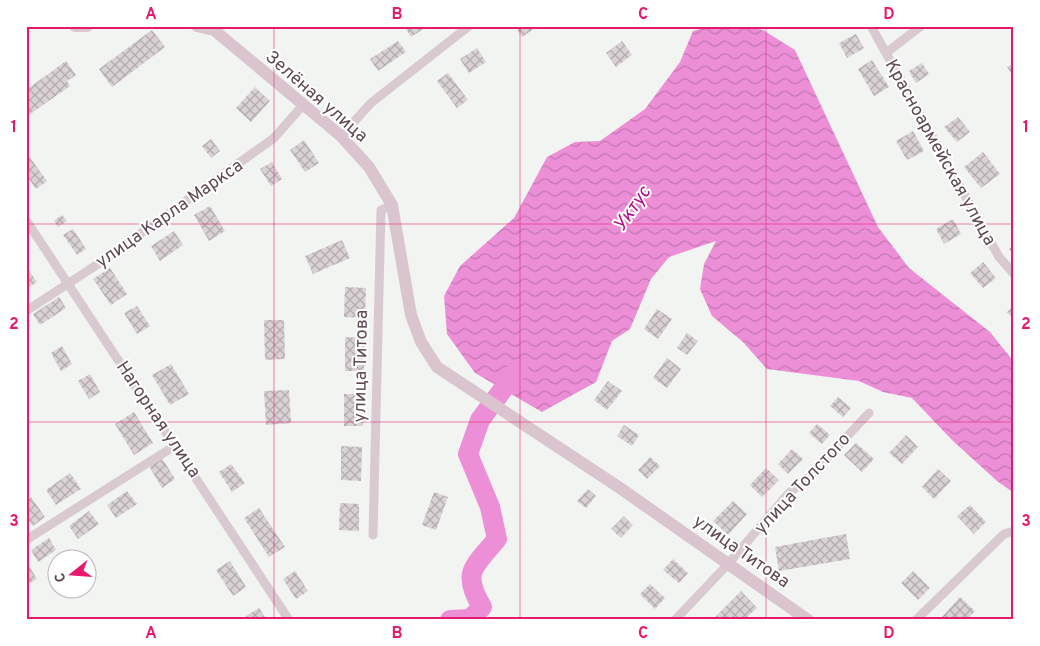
<svg xmlns="http://www.w3.org/2000/svg" width="1040" height="646" font-family="Overpass,sans-serif">
	<style>
		.water { fill: url(#water-waves) }
		.lines { fill: none; stroke-linecap: round; stroke-linejoin: round }
		.river { stroke: #ed8fd7; stroke-width: 20 }
		.building { fill: url(#building-cross-hatch) }
		.street { stroke: #d9c9d1; stroke-width: 9 }
		.secondary { stroke: #dac5cf; stroke-width: 12 }
		.grid { fill: none; stroke: #e7196d; stroke-width: 1; stroke-opacity: 0.55 }
		.labels { text-anchor: middle; stroke-width: 4; stroke-linejoin: round; paint-order: stroke }
		.street-label { font-size: 18px; fill: #604955; stroke: #fff }
		.water-label { font-size: 19px; font-style: italic; fill: #b10c89; stroke: #fff }
		.neatline { fill: none; stroke: #e7196d; stroke-width: 2 }
		.grid-label { font-size: 16px; text-anchor: middle; font-weight: bold; fill: #e7196d }
	</style>
	<defs>
		<pattern id="water-waves" width="16" height="10" patternUnits="userSpaceOnUse" patternTransform="scale(1.25)"><rect width="16" height="10" fill="#ed8fd7"/><path d="M0 5q4-4 8 0t8 0" fill="none" stroke="#c377b1"/></pattern>
		<pattern id="building-cross-hatch" width="8" height="8" patternUnits="userSpaceOnUse" patternTransform="scale(1.25)"><rect width="8" height="8" fill="#d9d1d4"/><path d="M0 0l8 8M0 8l8-8" fill="none" stroke="#b3acaf"/></pattern>
	</defs>
	<rect width="100%" height="100%" fill="#f2f4f2"/>
	<!-- water -->
	<path class="water" d="M712,26H744L763,30L795,50L878,227L909,268L990,332L1014,362V493L997,481L952,440L912,398L883,392L859,381L767,369L743,342L712,316L700,289L704,264L716,241L669,257L651,279L630,329L612,341L596,382L542,412L475,373L447,334L444,296L460,266L514,218L547,157L575,142L600,141L645,109L680,62L693,31Z"/>
	<g class="lines">
		<!-- river -->
		<path class="river" d="M450,620L470,619L482,607C461,572 474,567 497,539L490,507L468,454L480,420L518,369"/>
	</g>
	<!-- building -->
	<path class="building" d="M404,26H428L411,37Z
		M515,26H538L522,37Z
		M152,30L165,47L112,87L99,69Z
		M856,34L864,48L847,58L839,43Z
		M398,41L406,52L378,71L370,59Z
		M622,41L632,55L616,67L606,53Z
		M477,48L486,62L469,73L460,59Z
		M872,60L889,87L874,96L858,69Z
		M66,61L76,75L67,81L70,86L26,117V90Z
		M922,63L929,74L916,83L909,71Z
		M1014,63V77L1007,67Z
		M448,73L468,100L457,108L437,81Z
		M255,87L270,101L251,122L236,108Z
		M958,117L970,132L957,142L944,127Z
		M913,131L924,151L907,160L896,141Z
		M211,139L220,151L211,158L202,146Z
		M304,140L319,163L305,172L290,150Z
		M26,152L47,181L36,189L26,175Z
		M983,152L1000,174L981,188L964,167Z
		M272,162L282,179L271,186L260,169Z
		M210,206L225,231L209,241L194,215Z
		M62,215L67,221L58,227L54,221Z
		M953,219L961,234L944,244L936,229Z
		M73,229L86,249L77,255L63,235Z
		M174,231L183,245L160,261L151,246Z
		M342,240L350,258L313,274L305,256Z
		M1014,244V254L1009,249Z
		M983,262L996,278L983,288L970,273Z
		M110,268L127,294L111,305L93,279Z
		M28,269L37,282L28,288L26,271Z
		M345,287L366,288L365,318L344,317Z
		M59,297L66,308L40,325L33,314Z
		M137,306L150,326L137,334L124,313Z
		M1014,306V320L1007,312Z
		M657,309L672,319L658,339L644,329Z
		M264,320H284L285,359L265,360Z
		M687,333L698,341L687,355L677,348Z
		M345,337L365,338L364,371H345Z
		M62,346L72,364L61,371L51,353Z
		M667,358L681,369L667,388L653,378Z
		M171,364L189,394L170,405L152,375Z
		M90,374L100,392L89,399L78,381Z
		M608,381L622,391L607,410L594,400Z
		M289,390L291,423L266,425L264,391Z
		M344,394H363V426H344Z
		M838,397L851,408L843,417L830,406Z
		M134,412L153,443L134,455L115,424Z
		M817,424L830,435L822,444L809,433Z
		M624,425L639,435L632,446L617,436Z
		M906,435L918,447L902,464L889,453Z
		M856,443L874,459L862,472L844,455Z
		M341,446L362,447L361,481L341,480Z
		M792,449L803,459L788,474L778,464Z
		M650,457L660,466L647,479L638,470Z
		M162,458L175,479L162,488L149,466Z
		M231,464L245,483L232,492L219,472Z
		M766,468L779,480L762,497L750,485Z
		M938,469L951,481L934,499L922,487Z
		M70,473L81,489L56,505L46,490Z
		M588,489L596,496L586,508L577,501Z
		M127,491L137,504L116,518L107,505Z
		M434,492L448,497L436,530L422,525Z
		M31,497L45,517L33,526L26,517V501Z
		M733,501L747,514L728,535L713,521Z
		M340,503L359,504V531L339,530Z
		M970,505L986,522L974,534L957,516Z
		M259,508L285,547L269,557L244,518Z
		M89,511L99,524L78,539L69,526Z
		M624,516L633,525L621,538L611,529Z
		M846,534L850,559L779,571L775,547Z
		M49,538L56,550L38,562L31,550Z
		M673,559L688,573L679,583L663,570Z
		M230,561L246,587L233,596L216,570Z
		M29,566L37,579L26,585V567Z
		M295,571L308,591L296,599L283,579Z
		M913,571L930,588L918,600L901,583Z
		M650,584L665,598L655,609L640,594Z
		M741,591L757,608L744,620H712Z
		M960,597L975,611L967,620H943L941,618Z
		M259,608L267,620H248L246,616Z"/>
	<g class="lines">
		<!-- street -->
		<path class="street" d="M871,26L999,257L1014,274
			M886,53L921,26
			M341,136L371,103L469,26
			M26,220L289,620
			M26,311L95,266L274,138L303,105
			M373,535L381,210L392,205
			M26,540L176,445
			M675,620L729,563L789,493L810,476L869,413
			M916,620L1004,534L1014,531"/>
		<!-- secondary -->
		<path class="secondary" d="M75,26H87
			M197,26L214,30L341,136L369,167L392,205L411,315L421,342L437,367L620,488L808,620"/>
	</g>
	<!-- grid -->
	<path class="grid" d="M274,26V620M520,26V620M766,26V620M26,224H1014M26,422H1014"/>
	<g class="labels">
		<!-- street labels -->
		<g class="street-label">
			<text transform="translate(317 96) rotate(41)" y="6">Зелёная улица</text>
			<text transform="translate(941 152) rotate(61)" y="6">Красноармейская улица</text>
			<text transform="translate(169 213) rotate(-35)" y="6">улица Карла Маркса</text>
			<text transform="translate(360 366) rotate(-89)" y="6">улица Титова</text>
			<text transform="translate(159 419) rotate(56)" y="6">Нагорная улица</text>
			<text transform="translate(802 483) rotate(-47)" y="6">улица Толстого</text>
			<text transform="translate(742 551) rotate(35)" y="6">улица Титова</text>
		</g>
		<!-- water labels -->
		<g class="water-label">
			<text transform="translate(631 208) rotate(-55)" y="7">Уктус</text>
		</g>
	</g>
	<!-- border -->
	<rect width="1040" height="646" fill="none" stroke="#ffffff" stroke-width="55"/>
	<!-- north arrow -->
	<g transform="translate(72 574) rotate(253)"><circle r="24" fill="#ffffff" stroke="#bfb6bb"/>
	<path d="M0-4L9 19L0 12L-9 19Z" fill="#e7196d"/>
	<text y="-8" font-size="14" font-weight="bold" text-anchor="middle" fill="#604955">С</text>
	</g>
	<rect x="28" y="28" width="984" height="590" class="neatline"/>
	<g class="grid-label">
		<text x="151" y="19">A</text>
		<text x="397" y="19">B</text>
		<text x="643" y="19">C</text>
		<text x="889" y="19">D</text>
		<text x="14" y="132">1</text>
		<text x="1026" y="132">1</text>
		<text x="14" y="329">2</text>
		<text x="1026" y="329">2</text>
		<text x="14" y="526">3</text>
		<text x="1026" y="526">3</text>
		<text x="151" y="638">A</text>
		<text x="397" y="638">B</text>
		<text x="643" y="638">C</text>
		<text x="889" y="638">D</text>
	</g>
</svg>
